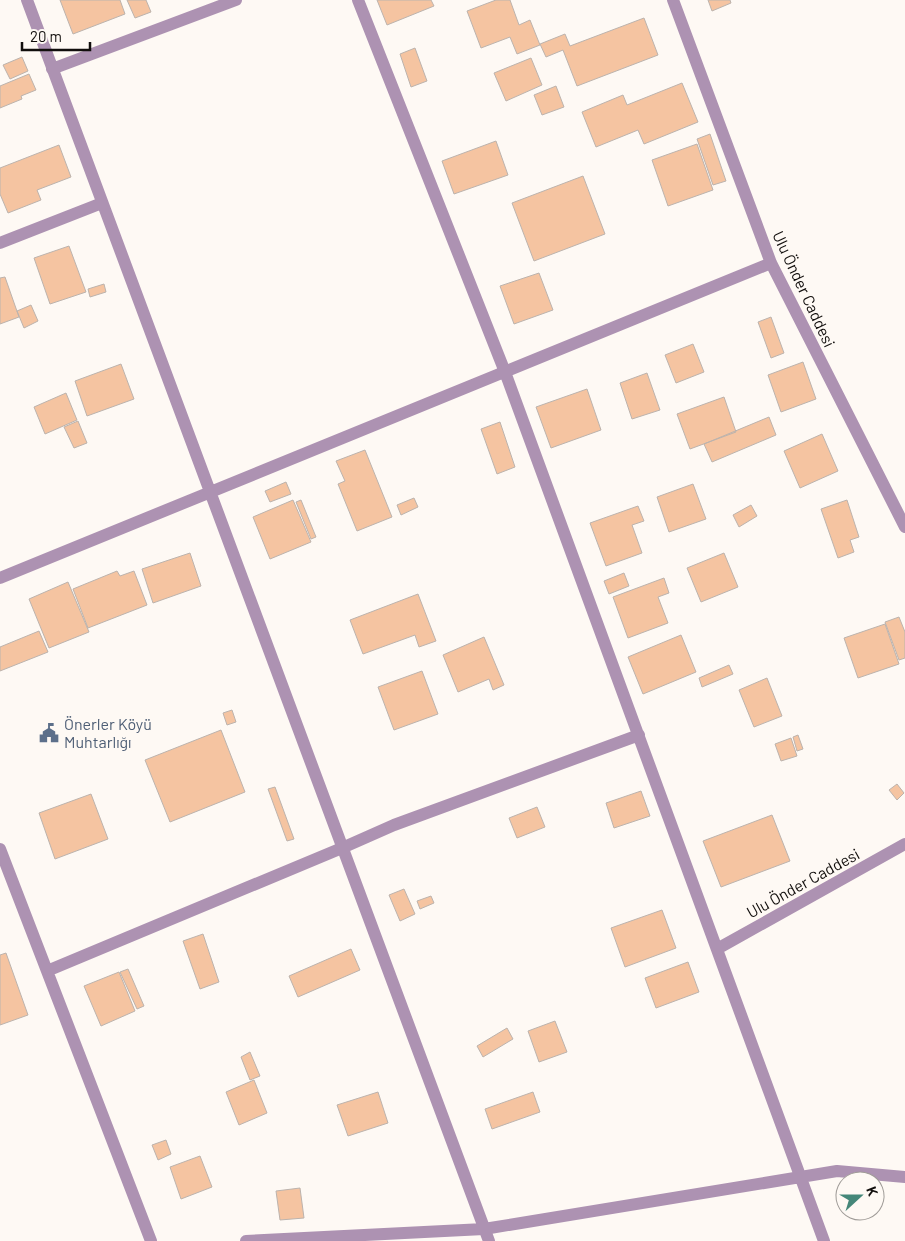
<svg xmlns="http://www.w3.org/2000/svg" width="905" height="1241" font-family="Barlow,sans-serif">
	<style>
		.building { fill: #f5c4a1; stroke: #bcb3ad }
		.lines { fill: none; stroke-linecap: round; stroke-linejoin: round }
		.minor { stroke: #ad92b2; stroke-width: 12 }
		.labels { text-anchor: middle; stroke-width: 5; stroke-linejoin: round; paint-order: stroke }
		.street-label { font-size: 16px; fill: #110e0c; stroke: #fef9f4 }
		.service-label { font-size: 16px; fill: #4e5e75; stroke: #fef9f4; text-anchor: start }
	</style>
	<rect width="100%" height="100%" fill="#fef9f4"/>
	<!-- building -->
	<path class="building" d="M60,0H120L125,14L73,34Z
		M127,0H146L151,12L135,18Z
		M377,0H431L434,6L387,25Z
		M496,0H510L519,25L530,20L540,45L517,54L510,37L481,48L467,11Z
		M708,0H730L731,3L712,11Z
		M644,18L658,55L577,86L563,50L546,57L540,44L565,34L570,46Z
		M415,48L427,81L411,87L400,54Z
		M22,57L28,71L10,79L3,65Z
		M531,58L542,85L506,101L494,73Z
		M29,74L36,90L21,96L22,99L0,108V86Z
		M682,83L698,122L644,144L638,130L596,147L582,112L623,95L627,105Z
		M556,86L564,107L542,115L534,95Z
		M710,134L726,181L713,185L697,139Z
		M496,141L508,175L454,194L442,161Z
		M697,144L713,190L668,206L652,160Z
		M59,145L71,177L37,190L41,200L8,213L0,194V168Z
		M583,176L605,234L534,261L512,203Z
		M69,246L86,292L50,304L34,258Z
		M539,273L553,310L514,324L500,286Z
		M5,277L19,317L0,324V278Z
		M104,284L106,292L90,297L88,289Z
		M31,305L38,321L24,328L17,311Z
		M771,317L784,353L771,358L758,322Z
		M693,344L704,372L676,383L665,355Z
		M803,362L816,399L781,412L768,375Z
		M121,364L134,399L87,416L75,381Z
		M647,373L660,410L632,419L620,383Z
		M587,389L601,430L551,448L536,407Z
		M66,393L77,420L45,434L34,407Z
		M724,397L736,432L690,449L677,414Z
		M769,417L776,435L712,462L704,444Z
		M78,421L87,443L74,448L64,427Z
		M500,422L515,467L497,474L481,429Z
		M822,434L838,471L800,488L784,451Z
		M365,450L392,517L357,531L338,484L345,481L336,461Z
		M286,482L291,494L270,502L265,491Z
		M693,484L706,519L669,532L657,497Z
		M414,498L418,507L401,515L397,505Z
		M293,500L311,542L270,559L253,517Z
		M301,500L316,537L311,539L296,502Z
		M847,500L859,537L850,540L854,552L838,558L821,509Z
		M751,505L757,516L739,527L733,515Z
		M638,506L644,521L632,525L642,553L606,566L590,523Z
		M190,553L201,586L153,603L142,569Z
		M724,553L738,587L701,602L687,568Z
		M117,571L120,576L134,571L147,605L88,628L73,589Z
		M624,573L629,586L609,594L604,581Z
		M664,578L669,593L658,597L668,623L628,638L613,597Z
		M68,582L89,632L49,648L29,599Z
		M418,594L436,641L419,647L415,635L363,654L350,620Z
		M899,617L905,632V658L899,660L885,622Z
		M885,624L899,664L858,678L844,638Z
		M39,631L48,652L0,671V647Z
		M681,635L696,672L643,694L628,657Z
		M484,637L504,685L493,690L489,679L458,692L443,655Z
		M729,665L733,674L702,687L699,678Z
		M422,671L438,714L394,730L378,687Z
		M767,678L782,716L754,727L739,690Z
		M232,710L236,722L227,725L223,713Z
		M221,730L245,792L170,822L145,760Z
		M798,735L803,749L797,751L793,737Z
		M791,738L797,756L781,761L775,744Z
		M897,784L904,793L897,800L889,790Z
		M275,787L294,839L287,841L268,789Z
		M641,791L650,816L614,828L606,803Z
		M91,794L108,839L55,859L39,813Z
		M537,807L545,827L517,838L509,818Z
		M772,815L790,861L721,887L703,841Z
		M404,889L415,914L400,921L389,895Z
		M431,896L434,903L420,909L417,901Z
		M662,910L676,948L625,967L611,928Z
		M203,934L219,982L200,989L183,941Z
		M351,949L360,970L298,997L289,976Z
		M6,953L28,1015L0,1025V955Z
		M688,962L699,992L656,1008L645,978Z
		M128,969L144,1006L137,1009L120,972Z
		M119,972L135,1011L101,1026L84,986Z
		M555,1021L567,1052L539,1062L528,1031Z
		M507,1028L513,1039L483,1057L477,1046Z
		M250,1052L260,1076L250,1080L241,1057Z
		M254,1080L267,1113L239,1125L226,1092Z
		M378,1092L388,1123L348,1136L337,1105Z
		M533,1092L540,1112L492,1129L485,1109Z
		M166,1140L171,1154L158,1160L152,1145Z
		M200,1156L212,1187L181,1199L170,1167Z
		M300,1188L304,1218L280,1220L276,1191Z"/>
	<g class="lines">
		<!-- minor -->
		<path class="minor" d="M27,0L489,1241
			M358,0L505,372L824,1241
			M673,0L771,263L905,527
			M52,69L236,0
			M0,243L102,203
			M0,578L771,263
			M0,849L151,1241
			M717,949L905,844
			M47,971L342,848L394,825L639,735
			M246,1241L484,1229L837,1171L905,1177"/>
	</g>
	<!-- icons -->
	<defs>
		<symbol id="civic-bare" viewBox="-9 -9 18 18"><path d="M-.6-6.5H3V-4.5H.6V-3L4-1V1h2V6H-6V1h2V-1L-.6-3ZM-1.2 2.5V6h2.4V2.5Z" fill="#5c6f8a" stroke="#fef9f4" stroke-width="2.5" paint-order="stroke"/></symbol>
	</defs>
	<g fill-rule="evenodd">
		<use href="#civic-bare" x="35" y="719" width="28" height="28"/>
	</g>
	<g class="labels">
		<!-- street labels -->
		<g class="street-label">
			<text transform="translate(804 289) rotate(65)" y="6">Ulu Önder Caddesi</text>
			<text transform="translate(803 883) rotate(-29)" y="6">Ulu Önder Caddesi</text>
		</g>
		<!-- service labels -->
		<g class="service-label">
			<text x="64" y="730">Önerler Köyü<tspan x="64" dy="18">Muhtarlığı</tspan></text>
		</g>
	</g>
	<!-- north arrow -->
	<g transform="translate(860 1196) rotate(69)"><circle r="24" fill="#fef9f4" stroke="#9f9b97"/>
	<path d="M0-4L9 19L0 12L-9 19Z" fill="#458779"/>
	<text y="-8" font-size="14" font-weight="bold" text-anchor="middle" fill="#110e0c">K</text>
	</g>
	<!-- scale -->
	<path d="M22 42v8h68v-8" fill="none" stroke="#110e0c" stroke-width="2.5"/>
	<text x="30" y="42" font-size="15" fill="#110e0c" stroke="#fef9f4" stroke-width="4" paint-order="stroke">20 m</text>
</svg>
